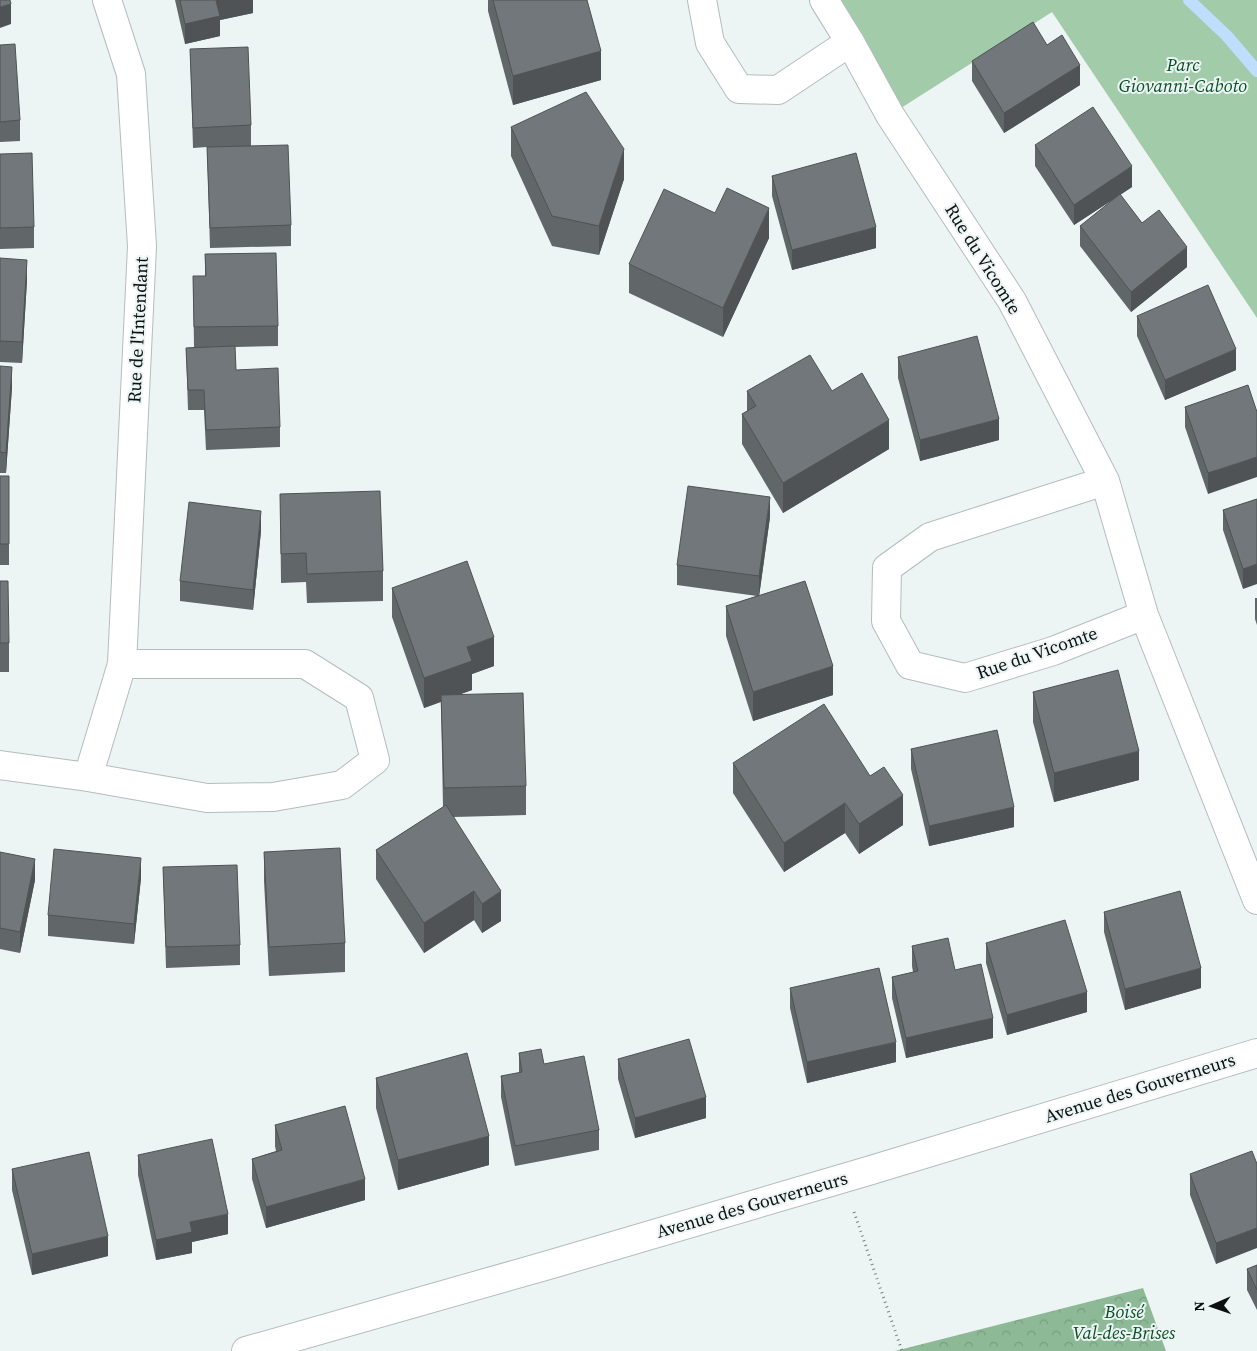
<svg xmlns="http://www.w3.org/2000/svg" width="1257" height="1351" font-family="'Source Serif 4',serif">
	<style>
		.green { fill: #a1cba9 }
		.forest { fill: url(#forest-crowns) }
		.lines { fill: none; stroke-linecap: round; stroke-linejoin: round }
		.stream { stroke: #bfdefe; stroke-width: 12 }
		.minor-casing { stroke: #b5bcbd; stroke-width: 30 }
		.tertiary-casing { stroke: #b5bcbd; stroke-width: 30 }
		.path { stroke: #7a8080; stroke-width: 3; stroke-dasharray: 1 4; stroke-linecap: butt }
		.minor { stroke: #fff; stroke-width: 28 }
		.tertiary { stroke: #fff; stroke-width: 28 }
		.wall { fill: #616669 }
		.shaded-wall { fill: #4f5355 }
		.building { fill: #71777a; stroke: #4f5355 }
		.labels { text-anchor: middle; stroke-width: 4; stroke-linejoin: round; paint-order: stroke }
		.park-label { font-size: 18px; font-style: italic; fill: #085124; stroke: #ecf4f4 }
		.street-label { font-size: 18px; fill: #0d1010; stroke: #ecf4f4 }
	</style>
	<defs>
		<pattern id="forest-crowns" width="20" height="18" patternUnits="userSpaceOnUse" patternTransform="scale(1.25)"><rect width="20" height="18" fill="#8db996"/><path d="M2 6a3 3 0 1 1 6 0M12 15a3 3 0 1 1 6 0" fill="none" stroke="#789e80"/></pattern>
	</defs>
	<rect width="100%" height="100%" fill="#ecf4f4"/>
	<!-- green -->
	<path class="green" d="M823,0H1257V318L1052,12L890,115Z"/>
	<!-- forest -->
	<path class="forest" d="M1143,1288L1166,1351H895Z"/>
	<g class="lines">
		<!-- stream -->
		<path class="stream" d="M1189,0L1227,36L1257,71"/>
		<defs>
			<path id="minor" d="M702,0L710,43L739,89L778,90L850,42
				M824,0L850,42L890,115L1012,301L1105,481L1144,615L1257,900
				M1105,481L930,537L887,568L886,621L910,665L965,678L1053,651L1144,615
				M0,765L88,777L207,798L273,797L342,785L375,760L359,698L305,664H122
				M88,777L122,664L142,246L131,74L107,0"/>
			<path id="tertiary" d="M246,1351L552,1264L868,1171L1257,1053"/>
		</defs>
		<!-- minor casing -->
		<use href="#minor" class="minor-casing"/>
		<!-- tertiary casing -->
		<use href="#tertiary" class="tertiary-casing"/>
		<!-- path -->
		<path class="path" d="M854,1212L902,1351"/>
		<!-- minor -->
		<use href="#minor" class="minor"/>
		<!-- tertiary -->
		<use href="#tertiary" class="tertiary"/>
	</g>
	<!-- wall -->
	<path class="wall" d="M175,0H253V13L220,20V36L185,44Z
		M488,0H587L601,80L513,105L488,11Z
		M0,45L20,120V141L0,142Z
		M1047,45L1080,85L1004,133L972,81V61Z
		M190,49L251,125V146L291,225V246L210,248L207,147L193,148Z
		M511,127L624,179L599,255L552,246L511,156Z
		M1035,145L1132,187L1120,195L1142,223L1187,267L1131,312L1080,246V226L1117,197L1074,225L1035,166Z
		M0,154L34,227V248L0,249Z
		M772,176L876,248L792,270L772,196Z
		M715,213L769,238L723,337L629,293V264Z
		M205,254L278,326V346L235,347L236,370L280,427V447L206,450L204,410H188L186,348L194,347L193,276H205Z
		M0,258L27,280L22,363L0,362Z
		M1137,316L1236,370L1165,400L1137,336Z
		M898,357L999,440L920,461L898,378Z
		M0,366L12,387L6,473H0Z
		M1248,385L1208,494L1185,427V407Z
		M747,391H832L889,449L783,513L742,444V414L747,411Z
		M0,476H9V565H0Z
		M280,494L383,571V601L307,603L306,582L281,583Z
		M1257,499L1243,589L1223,530V510Z
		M770,517L759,596L833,695L753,721L726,636V606L757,596L677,585V565Z
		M261,531L253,610L180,601V581Z
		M0,581L9,643V672H0Z
		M392,588L494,666L472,674V690L460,694L526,786V815L454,817L501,921L482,933L474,920L424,953L376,879V850L443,807L441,702L424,708L392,617Z
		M1255,598H1257V625L1255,619Z
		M1033,692L1139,780L1054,802L1033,722Z
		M911,749L1014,827L929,846L911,769Z
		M733,763L870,776L903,825L859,854L845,833L784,872L733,793Z
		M0,852L35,880L20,953L0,949Z
		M264,852L345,943V972L269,976L264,881Z
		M163,867L240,945V965L166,968Z
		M141,878L134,944L48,936V915Z
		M1104,912L1201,988L1125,1010L1104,932Z
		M986,943L1087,1012L1007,1035L986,963Z
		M912,946L955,970L993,1038L906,1058L892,998V977L913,972L912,966Z
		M790,988L896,1062L807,1083L790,1008Z
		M519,1053L544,1064L599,1130V1150L515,1166L501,1097V1076L519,1073Z
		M618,1059L706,1118L635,1138L618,1079Z
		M376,1078L489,1165L398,1190L376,1108Z
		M275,1125L365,1200L266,1228L252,1179V1159L276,1151L275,1146Z
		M138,1155L228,1234L192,1242V1253L156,1260L138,1175Z
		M1257,1164L1216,1264L1190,1195V1174Z
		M12,1169L108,1256L32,1275L12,1190Z
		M1257,1265V1310L1247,1290V1269Z"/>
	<!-- shaded-wall -->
	<path class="shaded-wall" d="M219,0H253V13L220,20V36L185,44V24L216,1Z
		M11,4V24L0,28V7Z
		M601,51V80L513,105V76Z
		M1080,65V85L1004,133V113Z
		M624,149V179L599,255V226Z
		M1132,166V187L1074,225V205Z
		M769,208V238L723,337V308Z
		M876,227V248L792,270V250Z
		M1187,247V267L1131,312V292Z
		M27,260V280L22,363V342Z
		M1236,349V370L1165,400V380Z
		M12,367V387L6,473V453Z
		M999,419V440L920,461V440Z
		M889,420V449L783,513V483Z
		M1257,457V477L1208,494V473Z
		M770,497V517L759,597V576Z
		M261,511V531L253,610V590Z
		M1257,564V584L1243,589V569Z
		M494,637V666L472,674V690L424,708V678L467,647Z
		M833,666V695L753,721V692Z
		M1139,751V780L1054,802V773Z
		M903,795V825L859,854V824Z
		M845,803V833L784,872V843Z
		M1014,807V827L929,846V826Z
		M141,858V878L134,944V924Z
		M35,859V880L20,953V932Z
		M474,891V920L424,953V923Z
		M501,891V921L482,933V904Z
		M1201,968V988L1125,1010V989Z
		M1087,992V1012L1007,1035V1015Z
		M993,1018V1038L906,1058V1038Z
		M896,1042V1062L807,1083V1062Z
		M706,1097V1118L635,1138V1118Z
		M489,1136V1165L398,1190V1160Z
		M365,1179V1200L266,1228V1207Z
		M228,1214V1234L192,1242V1253L156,1260V1240L190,1222Z
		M1257,1228V1248L1216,1264V1243Z
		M108,1236V1256L32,1275V1254Z"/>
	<!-- building -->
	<path class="building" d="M0,0H10L11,4L0,7Z
		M180,0H219L216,1L220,16L185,24Z
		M493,0H587L601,51L513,76Z
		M1033,22L1047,45L1062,35L1080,65L1004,113L972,61Z
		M15,44L20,120L0,122V45Z
		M248,47L251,125L193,128L190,49Z
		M586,92L624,149L599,226L552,216L511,127Z
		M1093,107L1132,166L1074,205L1035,145Z
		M288,145L291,225L210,228L207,147Z
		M32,153L34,227L0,228V154Z
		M856,153L876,227L792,250L772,176Z
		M727,188L769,208L723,308L629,264L664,189L715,213Z
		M1120,194L1142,223L1159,210L1187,247L1131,292L1080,226Z
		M276,253L278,326L194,327L193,276H206L205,254Z
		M0,258L27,260L22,342L0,341Z
		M1208,285L1236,349L1165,380L1137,316Z
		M977,336L999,419L920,440L898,357Z
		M235,346L236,370L278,368L280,427L206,430L204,390H188L186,348Z
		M810,355L832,391L862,373L889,420L783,483L742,414L756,406L747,391Z
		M0,366L12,367L6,453L0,452Z
		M1248,385L1257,412V457L1208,473L1185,407Z
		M0,476H9V544H0Z
		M688,486L770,497L759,576L677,565Z
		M380,491L383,571L307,574L306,553L281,554L280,494Z
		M1257,499V564L1243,569L1223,510Z
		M189,502L261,511L253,590L180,581Z
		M467,561L494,637L467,647L472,661L424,678L392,588Z
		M0,581H8L9,643H0Z
		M805,581L833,666L753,692L726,606Z
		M1118,670L1139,751L1054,773L1033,692Z
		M523,693L526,786L444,788L441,695Z
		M824,704L870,776L884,767L903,795L859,824L845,803L784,843L733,763Z
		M997,730L1014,807L929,826L911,749Z
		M446,805L501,891L482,904L474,891L424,923L376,850Z
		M340,848L345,943L269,947L264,852Z
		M54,849L141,858L134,924L48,915Z
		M0,852L35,859L20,932L0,928Z
		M237,865L240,945L166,947L163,867Z
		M1180,891L1201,968L1125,989L1104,912Z
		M1065,920L1087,992L1007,1015L986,943Z
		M948,938L955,970L981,964L993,1018L906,1038L892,977L918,971L912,946Z
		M879,968L896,1042L807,1062L790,988Z
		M689,1039L706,1097L635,1118L618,1059Z
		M541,1049L544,1064L584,1056L599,1130L515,1146L501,1076L522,1072L519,1053Z
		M467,1053L489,1136L398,1160L376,1078Z
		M345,1106L365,1179L266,1207L252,1159L282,1150L275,1125Z
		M212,1139L228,1214L190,1222L192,1232L156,1240L138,1155Z
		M1252,1151L1257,1164V1228L1216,1243L1190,1174Z
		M89,1152L108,1236L32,1254L12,1169Z
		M1257,1265V1290L1247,1269Z"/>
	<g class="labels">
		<!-- park labels -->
		<g class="park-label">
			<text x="1183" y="71">Parc<tspan x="1183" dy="21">Giovanni-Caboto</tspan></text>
			<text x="1124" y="1318">Boisé<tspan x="1124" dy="21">Val-des-Brises</tspan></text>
		</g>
		<!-- street labels -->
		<g class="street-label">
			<text transform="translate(983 259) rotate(58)" y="6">Rue du Vicomte</text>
			<text transform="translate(138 330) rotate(-87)" y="6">Rue de l'Intendant</text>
			<text transform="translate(1037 653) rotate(-19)" y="6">Rue du Vicomte</text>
			<text transform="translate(1140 1088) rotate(-17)" y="6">Avenue des Gouverneurs</text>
			<text transform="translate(752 1205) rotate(-16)" y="6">Avenue des Gouverneurs</text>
		</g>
	</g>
	<!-- north arrow -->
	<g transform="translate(1212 1306) rotate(268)" stroke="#ecf4f4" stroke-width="4" paint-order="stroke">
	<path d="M0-4L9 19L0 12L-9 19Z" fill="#0d1010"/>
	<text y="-8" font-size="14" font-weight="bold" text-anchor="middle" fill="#0d1010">N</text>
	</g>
</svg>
